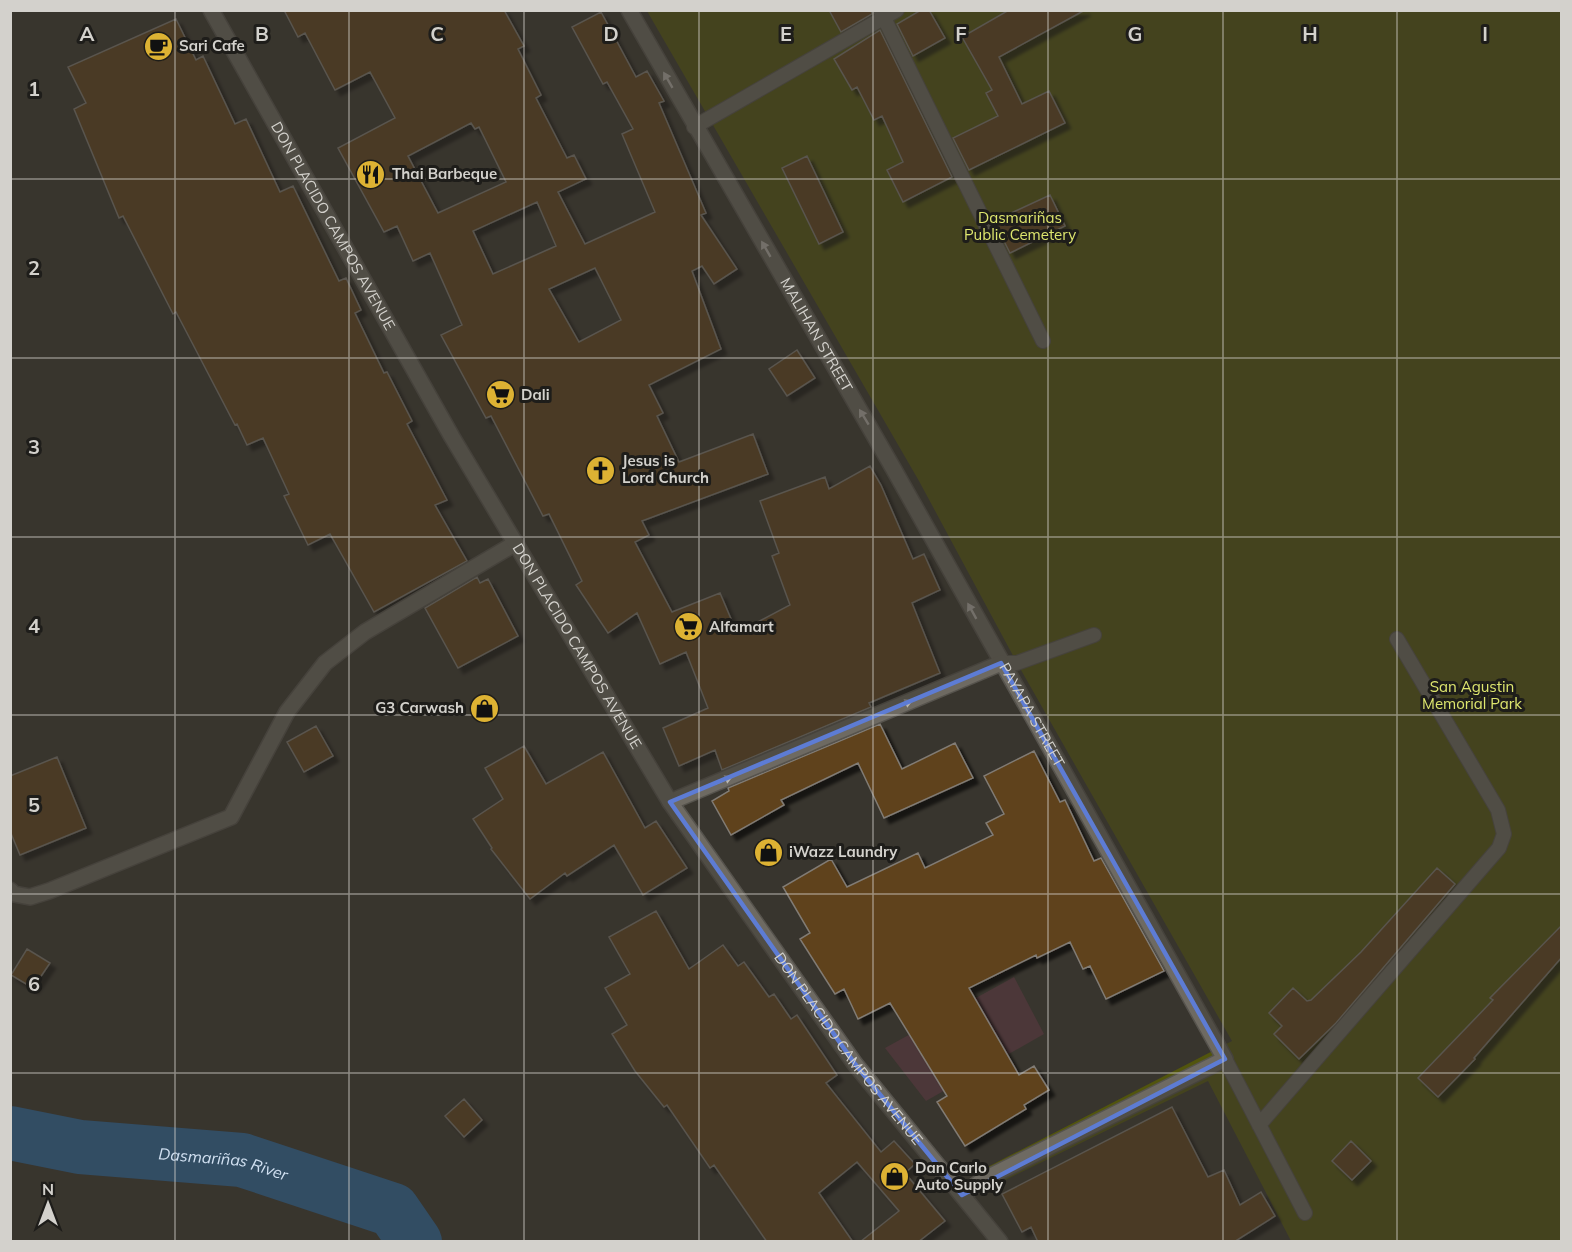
<svg xmlns="http://www.w3.org/2000/svg" width="1572" height="1252" font-family="Mulish,sans-serif">
	<style>
		.commercial { fill: #4c3739 }
		.green { fill: #52550d }
		.lines { fill: none; stroke-linecap: round; stroke-linejoin: round }
		.river { stroke: #2a6aa5; stroke-width: 54 }
		.building { fill: #5f421a; stroke: #817b74; stroke-width: 1.5; fill-rule: evenodd; filter: url(#shadow) }
		.lane-casing { stroke: #56534d; stroke-width: 16 }
		.street-casing { stroke: #56534d; stroke-width: 18 }
		.secondary-casing { stroke: #56534d; stroke-width: 18 }
		.lane { stroke: #6e6a62; stroke-width: 14 }
		.street { stroke: #6e6a62; stroke-width: 15 }
		.secondary { stroke: #6e6a62; stroke-width: 15 }
		.oneway { fill: #bab7b2 }
		.marked { fill: none; stroke: #5d7cd4; stroke-width: 4.5; stroke-linejoin: round }
		.grid { fill: none; stroke: #d3d1cc; stroke-width: 1.5; stroke-opacity: 0.55 }
		.labels { text-anchor: middle; stroke-width: 6; stroke-linejoin: round; paint-order: stroke }
		.poi-label { font-size: 15px; font-weight: bold; fill: #d3d1cc; stroke: #1e1d1a; text-anchor: start }
		.park-label { font-size: 15px; fill: #dee66e; stroke: #1e1d1a }
		.street-label { font-size: 15px; fill: #d3d1cc; stroke: #1e1d1a }
		.water-label { font-size: 16px; font-style: italic; fill: #d2e1f2; stroke: #1e1d1a }
		.grid-label { font-size: 20px; text-anchor: middle; font-weight: bold; fill: #d3d1cc; stroke: #1e1d1a; stroke-width: 6; stroke-linejoin: round; paint-order: stroke }
	</style>
	<defs>
		<filter id="shadow"><feDropShadow dx="5.5" dy="5.5" stdDeviation="1.5" flood-color="#0009"/></filter>
	</defs>
	<rect width="100%" height="100%" fill="#38352e"/>
	<!-- commercial -->
	<path class="commercial" d="M1014,977L1044,1034L926,1101L885,1048Z"/>
	<!-- green -->
	<path class="green" d="M647,11H1561V1241H1291L1208,1081L989,1188L978,1172L1232,1041L1017,663L919,481Z"/>
	<g class="lines">
		<!-- river -->
		<path class="river" id="s1" d="M10,1133L80,1147L242,1160L393,1210L415,1242"/>
	</g>
	<!-- building -->
	<path class="building" d="M284,10H504L524,46L518,49L541,95L536,98L567,158L574,155L586,179L558,192L585,244L655,212L622,134L633,129L607,82L603,84L572,27L601,12L636,77L647,71L664,101L659,103L706,213L701,215L737,269L714,284L702,266L692,271L721,349L649,385L663,413L657,416L679,462L753,434L768,474L642,521L649,535L635,542L672,612L720,593L737,633L790,605L772,556L779,553L760,501L825,477L829,489L870,466L881,485L913,559L924,554L940,590L912,603L940,673L869,703L871,707L722,770L715,750L679,766L663,728L708,708L686,652L660,664L637,613L608,633L576,585L582,581L549,514L543,516L491,416L486,418L441,335L462,325L430,253L413,261L397,226L384,232L338,148L395,118L370,72L335,90L305,33L298,37ZM471,123L475,129L479,127L506,182L438,213L408,156ZM537,202L556,246L493,274L473,231ZM595,268L621,320L579,342L549,289Z
		M829,10H871L872,14L841,32Z
		M921,10H929L945,38L913,56L897,24Z
		M1009,10H1085L999,57L1022,104L1049,91L1065,123L969,170L953,138L998,116L986,93L992,90L962,37Z
		M176,19L196,60L203,56L235,124L246,119L280,192L293,186L339,281L346,278L361,310L355,313L384,373L387,372L412,421L407,424L447,500L435,505L467,561L374,612L330,534L308,545L284,496L289,494L263,438L247,445L237,424L235,425L176,312L173,314L123,216L119,218L74,109L86,103L68,67Z
		M880,30L952,177L903,202L887,170L903,162L882,116L874,120L857,87L852,90L834,59Z
		M807,156L843,232L819,244L782,168Z
		M1050,195L1065,226L1010,253L994,221Z
		M797,350L815,378L787,396L769,369Z
		M477,577L480,583L488,579L518,636L458,668L425,608Z
		M880,724L902,769L955,743L973,778L884,818L858,763L781,800L784,805L731,835L712,801L729,791L728,788Z
		M316,726L333,756L304,772L287,742Z
		M524,746L546,784L603,752L645,828L656,821L687,868L643,895L614,845L567,876L565,873L530,899L491,849L492,848L473,819L503,799L485,768Z
		M1034,751L1060,802L1065,800L1094,861L1101,858L1164,971L1106,999L1090,966L1083,969L1070,942L1037,958L1036,955L969,988L1019,1075L1034,1066L1049,1090L1024,1105L1026,1109L965,1146L937,1102L947,1096L890,1003L858,1019L844,989L835,994L800,939L810,933L783,887L831,859L847,887L918,853L925,868L993,835L986,823L1004,814L984,776Z
		M57,757L86,828L20,855L10,831V776Z
		M1437,868L1455,884L1336,1023L1299,1059L1274,1034L1282,1026L1269,1013L1293,988L1307,1001L1311,1000L1361,952Z
		M656,911L689,969L723,945L738,966L744,962L769,997L774,994L791,1019L797,1015L837,1075L826,1083L881,1152L894,1141L915,1164L905,1173L945,1221L918,1242H860L899,1211L857,1162L819,1193L853,1242H767L714,1165L710,1168L667,1105L664,1107L635,1071L612,1034L627,1025L605,988L630,974L609,937Z
		M1562,925V957L1474,1058L1475,1059L1438,1097L1418,1078L1493,1000L1490,998Z
		M27,949L50,963L33,988L11,975Z
		M464,1099L482,1120L464,1137L445,1116Z
		M1172,1107L1208,1177L1224,1170L1240,1205L1261,1192L1275,1216L1234,1242H1038L1031,1227L1022,1232L1002,1194Z
		M1351,1141L1371,1161L1352,1180L1332,1161Z"/>
	<g class="lines">
		<defs>
			<path id="lane" d="M880,10L1043,341
				M694,127L897,10
				M1001,663H1017L1094,635
				M1225,1059L1305,1213
				M1259,1125L1499,848L1504,834L1498,810L1397,639"/>
			<g id="street">
				<path id="s2" d="M629,10L893,468L1225,1059L983,1180L962,1195"/>
				<path d="M670,802L1001,663"/>
				<path d="M10,890L14,894L30,897L49,891L231,817L287,712L325,663L365,632L516,543"/>
			</g>
			<g id="secondary">
				<path id="s3" d="M211,10L452,437L670,802L855,1064L1000,1242"/>
			</g>
		</defs>
		<!-- lane casing -->
		<use href="#lane" class="lane-casing"/>
		<!-- street casing -->
		<use href="#street" class="street-casing"/>
		<!-- secondary casing -->
		<use href="#secondary" class="secondary-casing"/>
		<!-- lane -->
		<use href="#lane" class="lane"/>
		<!-- street -->
		<use href="#street" class="street"/>
		<!-- secondary -->
		<use href="#secondary" class="secondary"/>
	</g>
	<!-- one-way arrows -->
	<defs><path id="oneway-solid" d="M-6-.8H1V-3.2L6.5 0L1 3.2V.8H-6Z" transform="scale(1.5)"/></defs>
	<g class="oneway">
		<use href="#oneway-solid" transform="translate(668 80) rotate(-120)"/>
		<use href="#oneway-solid" transform="translate(766 249) rotate(-120)"/>
		<use href="#oneway-solid" transform="translate(864 417) rotate(-121)"/>
		<use href="#oneway-solid" transform="translate(972 611) rotate(-119)"/>
		<use href="#oneway-solid" transform="translate(904 704) rotate(-23)"/>
		<use href="#oneway-solid" transform="translate(724 780) rotate(-23)"/>
	</g>
	<!-- marked area -->
	<path d="M0 0H1572V1252H0ZM1001,663L1225,1059L962,1195L855,1064L670,802Z" fill="#38352e" fill-opacity=".55" fill-rule="evenodd"/>
	<path class="marked" d="M1001,663L1225,1059L962,1195L855,1064L670,802Z"/>
	<!-- grid -->
	<path class="grid" d="M175,10V1242M349,10V1242M524,10V1242M699,10V1242M873,10V1242M1048,10V1242M1223,10V1242M1397,10V1242M10,179H1562M10,358H1562M10,537H1562M10,715H1562M10,894H1562M10,1073H1562"/>
	<!-- icons -->
	<defs>
		<symbol id="cafe-disc" viewBox="-11 -11 22 22"><circle r="9.5" fill="#ddb233" stroke="#1e1d1a"/><path d="M-5.5-4.5H6V0H3Q3 3.5 0 3.5H-2.5Q-5.5 3.5-5.5 0ZM3-3.2v2h1.7v-2ZM-6 4.5H4V6H-6Z" fill="#111"/></symbol>
		<symbol id="restaurant-disc" viewBox="-11 -11 22 22"><circle r="9.5" fill="#ddb233" stroke="#1e1d1a"/><path d="M-5-6h1v4h1v-4h1v4h1v-4h1v5L-1.5 .5V6h-2V.5L-5-1ZM5-6V6H3V1.5H1.5Q1.5-4 5-6Z" fill="#111"/></symbol>
		<symbol id="supermarket-disc" viewBox="-11 -11 22 22"><circle r="9.5" fill="#ddb233" stroke="#1e1d1a"/><path d="M-6-5.5h2.5l.6 2H6L4.5 2H-2.5L-4.4-4H-6ZM-1.5 3.2a1.3 1.3 0 1 0 .1 0ZM3 3.2a1.3 1.3 0 1 0 .1 0Z" fill="#111"/></symbol>
		<symbol id="church-disc" viewBox="-11 -11 22 22"><circle r="9.5" fill="#ddb233" stroke="#1e1d1a"/><path d="M-1.2-6h2.4v3.5h3.3v2.4h-3.3V6h-2.4V-.1h-3.3v-2.4h3.3Z" fill="#111"/></symbol>
		<symbol id="shop-disc" viewBox="-11 -11 22 22"><circle r="9.5" fill="#ddb233" stroke="#1e1d1a"/><path d="M-5-2.5h2.3a2.7 3.5 0 0 1 5.4 0H5L5.5 6h-11ZM-1.5-2.5h3a1.5 2.3 0 0 0-3 0Z" fill="#111"/></symbol>
	</defs>
	<g fill-rule="evenodd">
		<use href="#cafe-disc" x="142" y="30" width="33" height="33"/>
		<use href="#restaurant-disc" x="354" y="158" width="33" height="33"/>
		<use href="#supermarket-disc" x="484" y="378" width="33" height="33"/>
		<use href="#church-disc" x="584" y="454" width="33" height="33"/>
		<use href="#supermarket-disc" x="672" y="610" width="33" height="33"/>
		<use href="#shop-disc" x="468" y="692" width="33" height="33"/>
		<use href="#shop-disc" x="752" y="836" width="33" height="33"/>
		<use href="#shop-disc" x="878" y="1160" width="33" height="33"/>
	</g>
	<g class="labels">
		<!-- poi labels -->
		<g class="poi-label">
			<text x="179" y="51">Sari Cafe</text>
			<text x="392" y="179">Thai Barbeque</text>
			<text x="521" y="400">Dali</text>
			<text x="622" y="466">Jesus is<tspan x="622" dy="17">Lord Church</tspan></text>
			<text x="709" y="632">Alfamart</text>
			<text x="464" y="713" text-anchor="end">G3 Carwash</text>
			<text x="789" y="857">iWazz Laundry</text>
			<text x="915" y="1173">Dan Carlo<tspan x="915" dy="17">Auto Supply</tspan></text>
		</g>
		<!-- park labels -->
		<g class="park-label">
			<text x="1020" y="223">Dasmariñas<tspan x="1020" dy="17">Public Cemetery</tspan></text>
			<text x="1472" y="692">San Agustin<tspan x="1472" dy="17">Memorial Park</tspan></text>
		</g>
		<!-- street labels -->
		<g class="street-label">
			<text dy="5" stroke="none"><textPath href="#s3" startOffset="248">DON PLACIDO CAMPOS AVENUE</textPath></text>
			<text dy="5" stroke="none"><textPath href="#s2" startOffset="375">MALIHAN STREET</textPath></text>
			<text dy="5" stroke="none"><textPath href="#s3" startOffset="734">DON PLACIDO CAMPOS AVENUE</textPath></text>
			<text dy="5" stroke="none"><textPath href="#s2" startOffset="812">PAYAPA STREET</textPath></text>
			<text dy="5" stroke="none"><textPath href="#s3" startOffset="1220">DON PLACIDO CAMPOS AVENUE</textPath></text>
		</g>
		<!-- water labels -->
		<g class="water-label">
			<text dy="6" stroke="none"><textPath href="#s1" startOffset="216">Dasmariñas River</textPath></text>
		</g>
	</g>
	<g class="grid-label">
		<text x="87" y="41">A</text>
		<text x="262" y="41">B</text>
		<text x="437" y="41">C</text>
		<text x="611" y="41">D</text>
		<text x="786" y="41">E</text>
		<text x="961" y="41">F</text>
		<text x="1135" y="41">G</text>
		<text x="1310" y="41">H</text>
		<text x="1485" y="41">I</text>
		<text x="34" y="96">1</text>
		<text x="34" y="275">2</text>
		<text x="34" y="454">3</text>
		<text x="34" y="633">4</text>
		<text x="34" y="812">5</text>
		<text x="34" y="991">6</text>
	</g>
	<!-- border -->
	<rect width="1572" height="1252" fill="none" stroke="#d3d1cc" stroke-width="24"/>
	<!-- north arrow -->
	<g transform="translate(48 1204)" stroke="#1e1d1a" stroke-width="4.5" paint-order="stroke">
	<path d="M0-4.5L10 22L0 15L-10 22Z" fill="#d3d1cc"/>
	<text y="-9" font-size="16" font-weight="bold" text-anchor="middle" fill="#d3d1cc">N</text>
	</g>
</svg>
